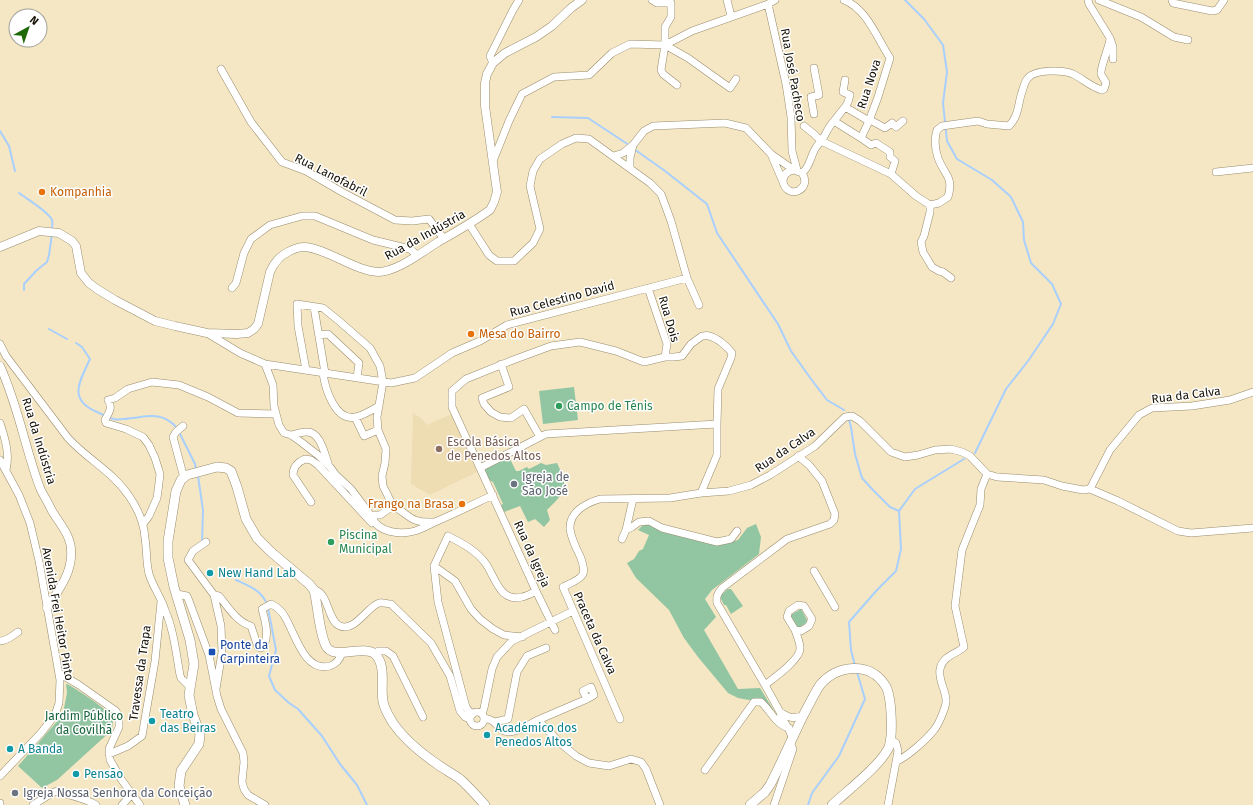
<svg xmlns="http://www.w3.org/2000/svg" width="1253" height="805" font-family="'Fira Sans',sans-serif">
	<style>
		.built { fill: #eedcb3 }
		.green { fill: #92c5a2 }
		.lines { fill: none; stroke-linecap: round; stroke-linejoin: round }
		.stream { stroke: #a9cffd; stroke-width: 2 }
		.minor-casing { stroke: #998c6c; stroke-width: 8 }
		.tertiary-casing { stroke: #998c6c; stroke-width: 9 }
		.secondary-casing { stroke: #998c6c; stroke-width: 10 }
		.minor { stroke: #fff; stroke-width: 7 }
		.tertiary { stroke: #fff; stroke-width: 8 }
		.secondary { stroke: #fff; stroke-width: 9 }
		.food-dot { fill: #e8710a; stroke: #fff; stroke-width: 1.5 }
		.leisure-dot { fill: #2e9e5b; stroke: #fff; stroke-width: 1.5 }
		.education-dot { fill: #8d6e63; stroke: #fff; stroke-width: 1.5 }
		.worship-dot { fill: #6b7280; stroke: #fff; stroke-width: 1.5 }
		.culture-dot { fill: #0f9aa8; stroke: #fff; stroke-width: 1.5 }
		.transit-dot { fill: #1a4fb4; stroke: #fff; stroke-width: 1.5 }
		.labels { text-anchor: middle; stroke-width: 3; stroke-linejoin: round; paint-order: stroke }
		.street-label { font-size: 12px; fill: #161105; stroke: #fff }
		.food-label { font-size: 12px; fill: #c56008; stroke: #fff; text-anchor: start }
		.leisure-label { font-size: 12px; fill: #27864d; stroke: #fff; text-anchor: start }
		.education-label { font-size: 12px; fill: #785e54; stroke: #fff; text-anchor: start }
		.worship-label { font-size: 12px; fill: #5b616d; stroke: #fff; text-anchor: start }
		.culture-label { font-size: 12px; fill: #0d838f; stroke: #fff; text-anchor: start }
		.transit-label { font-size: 12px; fill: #164399; stroke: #fff; text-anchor: start }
		.park-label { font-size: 12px; fill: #18643b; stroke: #fff }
	</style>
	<rect width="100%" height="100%" fill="#f5e7c4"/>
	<!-- built -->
	<path class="built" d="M413,413L422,419L427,425L452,414L477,472L430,495L411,484Z"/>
	<!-- green -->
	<path class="green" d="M574,387L578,420L543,424L539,391Z
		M509,457L516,471H519L527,467L529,469L541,463L546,465L557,463C569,488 566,491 547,510L550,520L544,527L535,519L528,522L520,506L504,512L501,505L503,504L493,482L489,480L484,470Z
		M647,524L718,545L738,540L747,528L756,524L761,537L759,554L712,590L705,599L716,617L704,630L738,689L760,688L779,719L756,699L749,700L738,698L728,693L698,657L684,638L669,610L636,578L627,563L634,559L639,551L643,549L649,535L638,530L642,526Z
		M728,589H731L743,606L731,614L726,605H724L721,599V595Z
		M801,609L807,620L806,623L798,628L791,616L792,614Z
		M66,684L69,685C79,691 108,709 112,718C114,722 112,726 112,730L57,780L42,788L18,766L60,718L64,708L67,693Z"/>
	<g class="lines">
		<!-- stream -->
		<path class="stream" d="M905,0L924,19L943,45L947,72L943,103L947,141L957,159L992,180L1011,197L1023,222L1024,240L1031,263L1052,284L1061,304L1053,324L1028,361L1006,389L975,453
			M552,117L588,118L629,145
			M0,131L9,146L15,171
			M634,149L665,171L707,204L717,233L778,324L791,351L811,379L827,400L844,410
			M19,193C27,199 49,212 52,220C53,222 52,227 52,229
			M24,290V284L37,270L47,262L49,255L52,234
			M49,329L67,339
			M76,343L82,347L90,359C80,381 67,399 97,412C102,414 108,418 114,419C116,420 120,419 123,419C144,418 161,409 177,428
			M849,420L851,427L855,454L862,478L873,490L890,507L899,511
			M179,432L195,464L196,469
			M198,476L203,510L202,543
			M236,580C249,586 261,590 267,604
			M268,608L276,650L269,676L275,690L289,703L298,709L322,736L340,764L357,785L367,805
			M855,666L851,650L849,622L877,590L896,571L901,549L899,511L915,489L964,459
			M808,805L812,793L839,756L865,699L857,672"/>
		<defs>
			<path id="minor" d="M652,0L657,3H671V17L665,27V45L661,70L663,74L677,85
				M727,0L731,16
				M844,0C867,9 877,38 890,58L878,97L869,121L845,107L834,121L861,138
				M1088,0L1089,4L1110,38L1113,47V59
				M1099,0L1141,17L1174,37L1188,40
				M1172,0L1173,3L1212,11L1217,10L1224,0
				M768,4L786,84L791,117L792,151L797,170
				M665,45L688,58L730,88L736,79
				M493,63L490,56L513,10L519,0
				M221,69L251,122L282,162L306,171L342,192L395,220L412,221L429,219L444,239
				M845,107L848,102L850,95L843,92L845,80
				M814,114L811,97L819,95L814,68
				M804,126L814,134L821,141L891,174L916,196L930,205L939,203L948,197C954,176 944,175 938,158C935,149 934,139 937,130L942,126L978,121L987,124L1009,126C1018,117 1018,106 1021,95C1023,90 1024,82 1028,78C1035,69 1063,70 1073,74C1083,79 1091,87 1102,90L1104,89L1106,83C1105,80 1102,77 1101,74C1100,68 1109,47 1110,39
				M771,154L783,182
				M614,156L623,153L633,145L644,131L653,126L725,123L746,128L771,154L794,170L802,173C813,189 788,201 783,182C783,175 787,171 794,170
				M493,161L509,121L522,94L554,77L589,75L612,53L630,44L665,45L692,31L768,4L775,0
				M630,168V158L633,145
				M1216,172L1253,168
				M802,173C809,168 810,159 814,151C816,146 819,144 822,140C826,134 828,127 834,121
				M891,174L895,161L890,157V152L876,143L871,145L861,138L869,121H872L885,128L892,123L896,127L903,121
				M930,205V212L924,236L921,242L923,252L932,267L939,271L943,272L951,278
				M687,278L699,305
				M232,288L236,283L244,253L251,239L270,225L302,216H315L373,240L410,249L417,255
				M648,288L667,344L665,357
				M314,307L325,373
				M207,333L240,353L265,364L391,383L415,378L452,353L480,341L507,325L687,278L671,221L661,194L650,183L589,139L576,138L562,144L540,159L533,171L530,186L540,229L533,243L514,261H497L489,255L469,224
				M319,335L328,334L359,363L357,378
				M702,336C705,336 707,335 709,336C717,338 727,346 732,353L731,358L718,389L717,424L546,434L480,468L452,407V391L466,379L513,360L551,346L580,342L616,351L644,362L665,357H674L682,356L691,344Z
				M0,344L6,356L68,438C87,459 113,472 129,496C138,509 144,523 145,538C147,550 146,562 149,574C153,587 161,597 165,610C174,631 176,653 180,675L181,678L190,687
				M265,364L273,385L274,406L279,425L284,433L291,435L301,442L319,456L330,467L336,475L351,489L372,517C378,533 401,535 415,531C422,529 428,525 435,522C454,514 474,504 493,495
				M501,364L509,387L482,398L484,404L491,412L500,417L511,418L524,409L540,437
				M306,370L298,326L297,304L323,308L339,321L370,348L380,366L383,382L377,417L378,430L386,449L385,463L382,476L383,486L393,506
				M323,373C325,388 335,422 356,417C364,415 372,410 379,406
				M355,417L364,436L378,430
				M0,423C5,438 10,454 6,470
				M183,426L176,432L173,437L184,478
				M291,435C296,434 301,432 306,432C320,431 324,452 328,463
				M0,460L19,495L30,523L39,561L60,680L59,703L55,715L41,733L0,776
				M480,468L536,591L555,630
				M1090,489L1118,501L1178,531L1191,533L1253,528
				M701,493L717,455V424
				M633,499L626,530L632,527L639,522L649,521L662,528L717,542L731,539L737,531
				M311,502L293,475C293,467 298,462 305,459L311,460L318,465L372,523
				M393,506C410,515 410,523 432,522
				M372,517L374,515H380L393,506
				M143,524L149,516L157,498L159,483L160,474L155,458L149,445L143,437L126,429L106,423L105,420C109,412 113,408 108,400L115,398L128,389L152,382L179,385L208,397L238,413L276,414
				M622,539L626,530
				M206,542L193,551L188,560L214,595
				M434,566L438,602L466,707L472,715
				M814,571L835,607
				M314,590C329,592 327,621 340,626C355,632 367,607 379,603C383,602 387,604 391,604L431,643L450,676L460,711L465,717L470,719
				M177,594L187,596L189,601L209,655L217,696L221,709L243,753L244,762L242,782L244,789L248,795L265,805
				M522,637L504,635L493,629L480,619L471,609L455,581L434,566L448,536C462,543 477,551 486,564C495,577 500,603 522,597C527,596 532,593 536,591
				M0,641C7,641 12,636 18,632
				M375,655L378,651H386L393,656L423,717
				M59,673L79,685L116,711L119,718V727L109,749L110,760L121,779L140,805
				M765,685C774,678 801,659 800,648C800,642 797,636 795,630L801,631L809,626L812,619L804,606L798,605L789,611L787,617L795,630
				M216,689L222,652L221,626L214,595L219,596C228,607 237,622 251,626L258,647L261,648C271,640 265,620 262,609L271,604C277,607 282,611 285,617C295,633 304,673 330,666C336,664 340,659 342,653
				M780,712C790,718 792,719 803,716
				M470 719a7 7 0 1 1 14 0a7 7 0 1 1-14 0Z
				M482,714L484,708L492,669L497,657L512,641L573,611
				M484,718C495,720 495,724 502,730C512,737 529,724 538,720L560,743L576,756L589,763L609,766L631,759L641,762L646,769L660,805
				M620,719L563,587C569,584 580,580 583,574C585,568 582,561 580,556C576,548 571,538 570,529C569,512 586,503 600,499L670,498L701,493L729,491L751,485L770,475L815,446L845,417L852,416L860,421L891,452L905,457L918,455L935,450L951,449L962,452L970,456L987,474L997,477L1044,480L1062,486L1083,490L1090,489L1110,450L1139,415L1152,408L1192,406L1230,400L1253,392
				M538,720L587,699L594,695L591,687L583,691L587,699
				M495,722L508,719L517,672L527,656L546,648
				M792,738C790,727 782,722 780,712L765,685L717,603C716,596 718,593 722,588L787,539L830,524L834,520L835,514L822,481L809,465L798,456
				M109,754L128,746L142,736L155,661L161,602
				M897,761C908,756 926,740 934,730C939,724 947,705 946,699C945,689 938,679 940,669C943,655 957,654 964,647L955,606L962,550L980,505L981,489L987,474
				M705,770L754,702H761C771,711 776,725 789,728
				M0,803V805
				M33,805L52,793L57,791C70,796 85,798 96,805
				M122,805L132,794
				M774,805L793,749L790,743
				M888,805L898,751L896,743L890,739"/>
			<path id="tertiary" d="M0,247L39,231L59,233L72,241L76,246L81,273L89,283L97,289L115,300L155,321L175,326L207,333L237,334L248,333L254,329L258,324L270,272C274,263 279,256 288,252C293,249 299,247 305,247C328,249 355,271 378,272C397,272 422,252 438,242C456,232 473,222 490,210L494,202L497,192L485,106V83L487,74L493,63L505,53L536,37L552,26L571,8L582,0
				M0,366C18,405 25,448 40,488C43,495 48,502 51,509C58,522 71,535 71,550C73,572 58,591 47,608"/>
			<path id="secondary" d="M185,805L179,786L181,771L199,744L200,734L193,715L189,695L194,664L190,640L174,587L168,558V541L173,510L176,491L181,480L187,475L217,467L226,468L231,471L237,487L246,519L257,538L271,552L309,584L314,590C318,606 319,632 326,646C334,661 363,644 375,654C387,666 380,686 383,701C384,709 389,716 393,723C404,739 421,753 437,764C444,769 453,774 460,779C469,787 477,796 485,805
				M750,805L765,792L770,785C782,762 792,738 804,714C809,705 814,694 820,685C837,665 869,661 885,685C892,695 893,735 889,747C881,765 847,791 832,805"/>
		</defs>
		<!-- minor casing -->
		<use href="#minor" class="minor-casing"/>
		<!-- tertiary casing -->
		<use href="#tertiary" class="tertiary-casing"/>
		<!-- secondary casing -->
		<use href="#secondary" class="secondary-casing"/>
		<!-- minor -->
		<use href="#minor" class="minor"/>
		<!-- tertiary -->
		<use href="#tertiary" class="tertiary"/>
		<!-- secondary -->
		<use href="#secondary" class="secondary"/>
	</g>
	<!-- markers -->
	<g class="food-dot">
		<circle cx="42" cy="192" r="4"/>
		<circle cx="471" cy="334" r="4"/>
		<circle cx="462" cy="504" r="4"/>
	</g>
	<g class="leisure-dot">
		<circle cx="559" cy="406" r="4"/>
		<circle cx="331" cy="542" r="4"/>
	</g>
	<circle class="education-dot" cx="439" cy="449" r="4"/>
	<g class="worship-dot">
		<circle cx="514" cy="484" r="4"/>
		<circle cx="15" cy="793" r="4"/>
	</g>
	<g class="culture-dot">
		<circle cx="210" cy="573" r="4"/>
		<circle cx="152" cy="721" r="4"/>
		<circle cx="487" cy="735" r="4"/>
		<circle cx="10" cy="749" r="4"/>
		<circle cx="76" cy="774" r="4"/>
	</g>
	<rect class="transit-dot" x="208" y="648" width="8" height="8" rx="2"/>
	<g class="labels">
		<!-- street labels -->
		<g class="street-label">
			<text transform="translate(793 75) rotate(80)" y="4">Rua José Pacheco</text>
			<text transform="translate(869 84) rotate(-72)" y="4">Rua Nova</text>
			<text transform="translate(331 175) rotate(27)" y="4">Rua Lanofabril</text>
			<text transform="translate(425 235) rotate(-29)" y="4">Rua da Indústria</text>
			<text transform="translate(562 299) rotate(-15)" y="4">Rua Celestino David</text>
			<text transform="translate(669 319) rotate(74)" y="4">Rua Dois</text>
			<text transform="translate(1186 395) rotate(-7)" y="4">Rua da Calva</text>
			<text transform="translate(39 441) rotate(73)" y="4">Rua da Indústria</text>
			<text transform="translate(785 450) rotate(-34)" y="4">Rua da Calva</text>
			<text transform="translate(532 554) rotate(66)" y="4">Rua da Igreja</text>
			<text transform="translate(58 614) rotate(80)" y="4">Avenida Frei Heitor Pinto</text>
			<text transform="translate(595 633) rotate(66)" y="4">Praceta da Calva</text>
			<text transform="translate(140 673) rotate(-82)" y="4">Travessa da Trapa</text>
		</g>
		<!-- food labels -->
		<g class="food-label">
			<text x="50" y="196">Kompanhia</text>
			<text x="479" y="338">Mesa do Bairro</text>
			<text x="454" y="508" text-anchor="end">Frango na Brasa</text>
		</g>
		<!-- leisure labels -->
		<g class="leisure-label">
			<text x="567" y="410">Campo de Ténis</text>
			<text x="339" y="539">Piscina<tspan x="339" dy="14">Municipal</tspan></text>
		</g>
		<!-- education labels -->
		<g class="education-label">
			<text x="447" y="446">Escola Básica<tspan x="447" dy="14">de Penedos Altos</tspan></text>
		</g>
		<!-- worship labels -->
		<g class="worship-label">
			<text x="522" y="481">Igreja de<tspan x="522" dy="14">São José</tspan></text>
			<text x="23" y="797">Igreja Nossa Senhora da Conceição</text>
		</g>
		<!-- culture labels -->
		<g class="culture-label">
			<text x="218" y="577">New Hand Lab</text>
			<text x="160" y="718">Teatro<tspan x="160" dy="14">das Beiras</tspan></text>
			<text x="495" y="732">Académico dos<tspan x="495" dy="14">Penedos Altos</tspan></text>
			<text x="18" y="753">A Banda</text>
			<text x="84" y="778">Pensão</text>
		</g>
		<!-- transit labels -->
		<g class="transit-label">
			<text x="220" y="649">Ponte da<tspan x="220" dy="14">Carpinteira</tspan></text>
		</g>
		<!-- park labels -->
		<g class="park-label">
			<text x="84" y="720">Jardim Público<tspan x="84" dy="14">da Covilhã</tspan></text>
		</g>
	</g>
	<!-- north arrow -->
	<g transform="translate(28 28) rotate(40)"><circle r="19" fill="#ffffff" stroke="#a2a09b"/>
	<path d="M0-3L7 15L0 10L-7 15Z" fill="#1e6907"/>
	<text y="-6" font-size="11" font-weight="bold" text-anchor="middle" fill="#161105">N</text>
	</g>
</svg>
